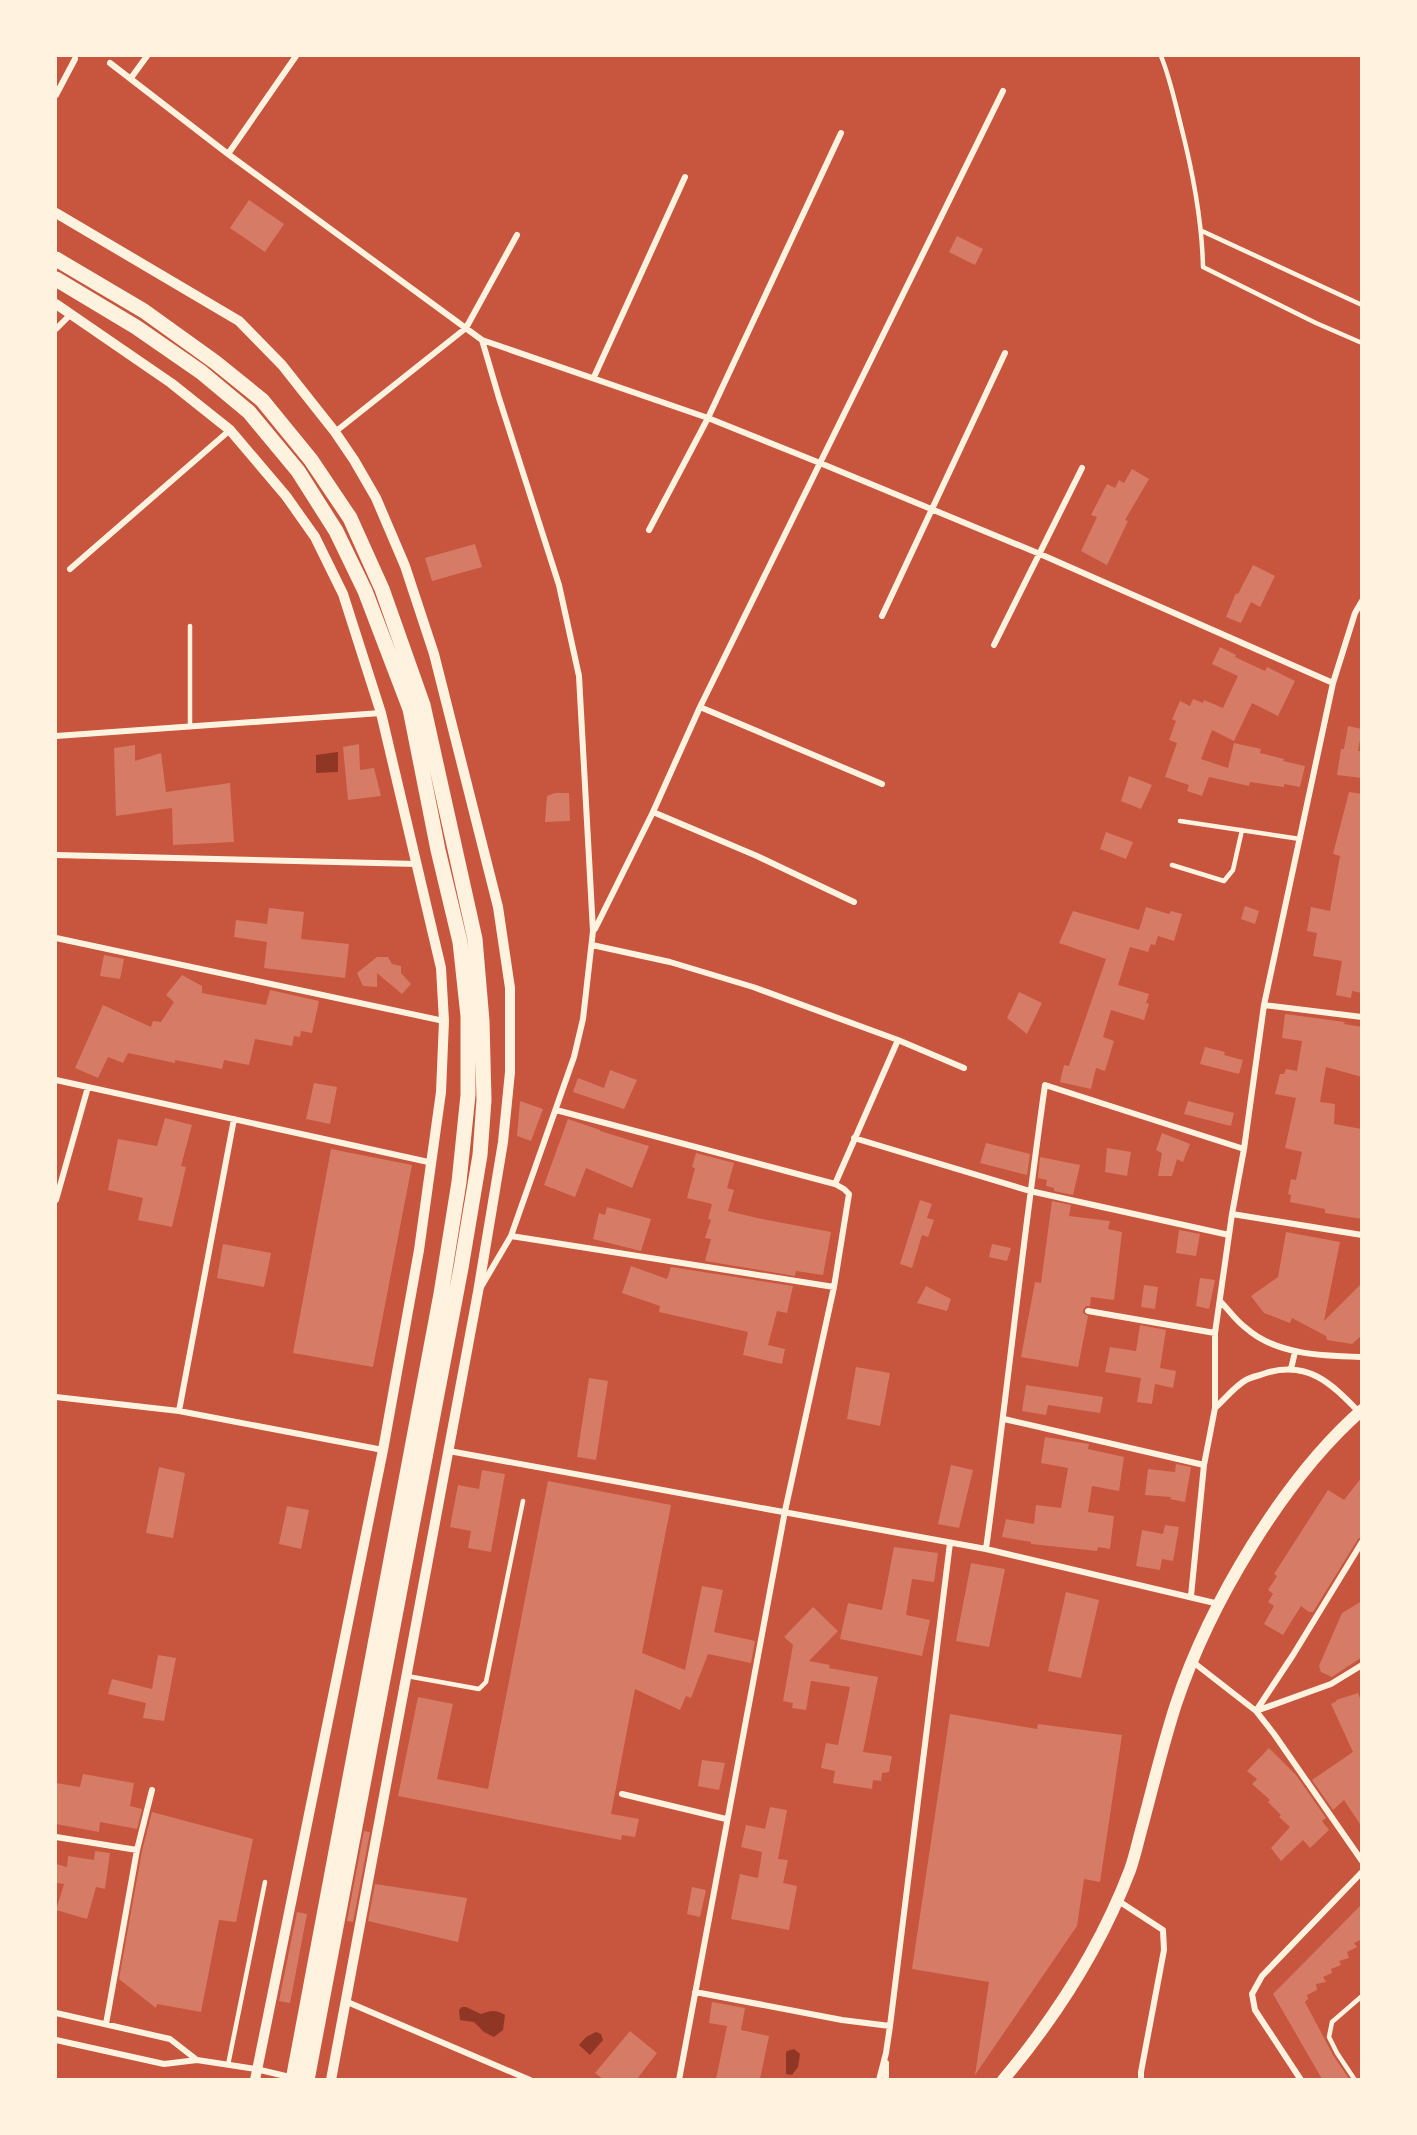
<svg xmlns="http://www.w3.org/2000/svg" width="1417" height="2135" font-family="'DM Sans',sans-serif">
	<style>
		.water { fill: #8f3625 }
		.building { fill: #d67c66 }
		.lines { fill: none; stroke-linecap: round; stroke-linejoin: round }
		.service { stroke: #fff3e0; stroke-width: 4.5 }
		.minor { stroke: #fff3e0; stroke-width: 6 }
		.tertiary { stroke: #fff3e0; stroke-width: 10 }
		.secondary { stroke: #fff3e0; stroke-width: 12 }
		.primary { stroke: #fff3e0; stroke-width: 15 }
	</style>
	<rect width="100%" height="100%" fill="#c8553d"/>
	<!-- water -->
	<path class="water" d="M338,752V772L316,773V755Z
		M462,2007H466L481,2014C491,2011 495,2009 505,2015L503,2030L494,2037L484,2032L474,2022L460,2020L459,2010Z
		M596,2032L601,2034L603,2040L590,2055L579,2045L586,2037Z
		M794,2049L800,2054L798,2067L792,2075L786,2074V2053L787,2051Z"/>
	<!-- building -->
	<path class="building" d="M249,200L284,224L265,252L230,228Z
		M957,236L983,249L975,265L949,252Z
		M1132,469L1149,479L1125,520L1128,521L1107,565L1081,551L1097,517L1091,515L1107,484L1115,488L1119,480L1124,483Z
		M475,544L482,567L432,581L425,558Z
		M1253,565L1275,576L1260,607L1251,602L1241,623L1226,617L1236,593L1238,594Z
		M1220,647L1236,655L1235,657L1265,671L1267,667L1295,681L1278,716L1252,703L1234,741L1212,730L1201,759L1228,768L1234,743L1261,749L1260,753L1284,759L1283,761L1305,766L1300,787L1284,784V787L1250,782L1249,786L1209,777L1202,796L1187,791L1189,785L1165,777L1177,743L1169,740L1176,721L1172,719L1180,701L1190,706L1193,699L1203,703L1204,700L1223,708L1238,676L1212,664Z
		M1348,726L1362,729L1358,751H1362V778L1337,775L1341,749H1344Z
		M359,744L360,770L374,768L381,796L348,800L343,747Z
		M135,745V761L161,753L166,792L230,783L234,842L173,845L172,808L116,816L114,748Z
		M1129,776L1152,785L1141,809L1121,801Z
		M1349,792L1362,794V993L1352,991L1351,998L1336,995L1342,961L1313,956L1317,933L1307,931L1311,907L1330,911L1340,856L1333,854Z
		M555,793H569L570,821L545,822L547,796Z
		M1106,832L1133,842L1126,859L1100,849Z
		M1245,906L1259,911L1255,924L1241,919Z
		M1146,907L1169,914L1171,911L1182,914L1174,941L1158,936L1155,945L1151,944L1148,952L1130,947L1118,985L1149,994L1146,1003L1149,1004L1144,1020L1111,1010L1103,1037L1114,1041L1105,1071L1096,1068L1091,1089L1060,1082L1064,1065L1069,1066L1106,959L1059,943L1073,911L1139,930Z
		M269,908L304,912L301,939L349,944L345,978L264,968L267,942L234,937L236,920L267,924Z
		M104,955L124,959L120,979L100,976Z
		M377,957H388L392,964L401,966V973L411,984L402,994L377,973V987L363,986L357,973Z
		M182,975L202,986V993L266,1005L270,990L319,1001L312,1033L301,1031L300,1037L294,1036L292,1046L255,1039L249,1065L224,1060L222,1069L175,1060V1063L128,1053L123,1063L108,1057L98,1078L75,1068L103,1005L151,1027L153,1021L161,1022L174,1002L166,995Z
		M1019,992L1042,1003L1027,1034L1007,1018Z
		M1285,1014L1345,1022L1344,1024L1362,1027V1077L1326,1067L1320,1102L1335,1104L1334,1124L1362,1129V1219L1325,1213V1209L1290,1202L1291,1195L1288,1194L1291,1179L1296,1180L1302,1152L1285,1148L1296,1098L1275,1094L1280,1074H1284L1286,1069L1297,1071L1302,1041L1282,1038Z
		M1205,1047L1225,1052L1224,1055L1243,1060L1239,1074L1200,1064Z
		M610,1070L637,1080L624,1109L573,1092L578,1078L604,1088Z
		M314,1083L337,1087L330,1124L306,1119Z
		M520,1101L543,1109L531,1141L517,1136Z
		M1188,1101L1234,1113L1231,1126L1184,1114Z
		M165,1118L192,1125L181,1166L186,1167L172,1227L138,1220L143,1198L108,1190L118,1139L157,1146Z
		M568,1119L600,1130V1131L649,1146L632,1188L586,1168L575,1197L544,1185Z
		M1162,1133L1190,1144L1183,1162L1177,1159L1172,1176H1158L1162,1153L1156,1150Z
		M986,1143L1030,1154L1027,1175L980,1163Z
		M1107,1148L1131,1152L1127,1176L1105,1172Z
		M331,1149L412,1165L373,1367L293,1353Z
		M696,1153L734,1163L727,1188L734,1190L728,1211L757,1218L831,1232L823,1275L796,1271L795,1276L705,1261L711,1239L705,1238L711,1220L708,1219L712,1204L687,1198L695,1168L692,1167Z
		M1040,1157L1080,1165L1073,1195L1054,1191V1188L1046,1186L1047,1180L1038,1178Z
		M920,1200L932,1204L927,1218L934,1220L928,1237L922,1235L912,1268L900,1264Z
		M1052,1201L1071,1205L1069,1216L1110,1221L1108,1229L1122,1232L1114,1300L1091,1297L1090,1306H1086L1083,1310V1313L1088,1316L1078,1367L1021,1357L1035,1282L1041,1283Z
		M607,1207L651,1219L641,1251L593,1239L599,1213L605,1215Z
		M1179,1230L1200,1234L1196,1256L1176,1253Z
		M1286,1232L1340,1242L1324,1321L1362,1283V1335L1352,1344L1327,1340L1326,1336L1292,1318L1290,1323L1264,1313L1251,1296L1278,1277Z
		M223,1244L271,1253L264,1287L217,1278Z
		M992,1244L1011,1248L1007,1261L989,1257Z
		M631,1266L667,1279L671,1267L793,1286L787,1313L777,1311L768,1345L785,1349L782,1364L743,1355L748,1332L659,1312L660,1306L622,1293Z
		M1200,1278L1215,1280L1209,1309L1196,1306Z
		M1144,1285L1158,1287L1155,1309L1141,1307Z
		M926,1286L951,1299L947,1311L917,1303Z
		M1140,1325L1166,1330L1160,1368L1176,1371L1173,1388L1155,1384L1152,1404L1137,1402L1141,1378L1105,1372L1110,1347L1136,1351Z
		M856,1367L890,1373L880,1426L847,1419Z
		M589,1378L608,1381L596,1460L577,1457Z
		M1026,1385L1103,1397L1100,1413L1048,1405L1046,1415L1022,1411Z
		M1045,1437L1089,1444L1088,1449L1124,1457L1119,1491L1092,1486L1088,1512L1114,1516L1110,1549L1098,1547L1097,1551L1031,1544V1542L1002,1537L1006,1519L1034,1524L1036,1505L1061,1508L1068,1468L1041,1463Z
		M1176,1464L1191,1467L1185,1502L1170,1499L1171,1497L1145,1495L1148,1469L1175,1472Z
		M951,1465L973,1470L959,1528L938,1524Z
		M159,1467L185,1473L173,1538L146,1533Z
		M482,1470L505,1474L491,1552L468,1548L471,1531L450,1527L458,1485L479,1489Z
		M1362,1477V1537L1358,1539L1313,1612H1309L1301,1606L1283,1635L1264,1624L1274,1606L1268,1602L1273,1594L1268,1590L1277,1576L1274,1574L1328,1490L1344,1500Z
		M548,1481L671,1505L642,1653L685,1670L702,1586L723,1590L714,1632L755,1641L751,1663L708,1654L691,1698L686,1696L680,1710L635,1689L611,1814L639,1819L635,1837L622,1835L621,1840L398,1796L418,1697L453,1704L437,1779L488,1789Z
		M287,1506L309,1510L301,1549L279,1544Z
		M1165,1525L1179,1527L1173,1561L1162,1559L1160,1570L1136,1566L1142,1530L1163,1534Z
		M894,1547L938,1553L934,1582L912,1579L906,1615L930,1620L922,1656L840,1639L848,1603L882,1610Z
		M971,1563L1005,1569L989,1647L956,1641Z
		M1066,1592L1099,1600L1081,1678L1048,1671Z
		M1362,1601V1657L1332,1677L1321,1672L1319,1666L1342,1613Z
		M813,1607L838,1631L809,1661L830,1665L829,1668L878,1677L863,1752L892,1756L889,1772L882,1773L881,1781L873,1780L872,1789L833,1783L835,1771L821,1768L826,1743L838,1745L850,1687L811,1681L806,1710L792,1708L793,1703L783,1701L793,1645L784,1637Z
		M158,1655L176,1658L164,1721L143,1718L146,1703L108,1694L112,1679L152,1689Z
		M1358,1693L1362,1704V1827L1344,1800L1333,1810L1312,1780L1353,1752L1331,1704L1337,1701L1336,1700Z
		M950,1714L1037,1729L1038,1724L1122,1735L1100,1882L1084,1879L1077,1926L975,2075L989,1982L912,1969Z
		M1269,1748L1296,1775L1326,1818L1322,1821L1329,1830L1310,1848L1303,1840L1281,1861L1271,1848L1290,1827L1279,1817L1281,1815L1268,1802L1270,1800L1252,1784L1257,1779L1247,1771Z
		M702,1760L725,1763L719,1790L698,1786Z
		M83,1774L134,1783L130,1806L142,1809L137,1829L100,1822L99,1832L56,1824V1783L80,1787Z
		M770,1807L787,1810L778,1859L788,1860L783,1883L797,1886L789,1930L731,1919L740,1874L758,1878L762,1852L741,1847L746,1825L765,1829Z
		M152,1812L253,1839L236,1922L219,1920L201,2012L157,2004L156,2008L119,1979L142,1851Z
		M364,1831L370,1832L353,1922L347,1921Z
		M95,1851L110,1853L105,1889L96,1887L87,1919L56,1910L64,1884L56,1883V1864L67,1867L68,1856L94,1860Z
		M375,1884L467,1898L458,1942L368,1921Z
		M692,1887L706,1890L700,1917L687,1914Z
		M1362,1904V1939L1354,1943L1357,1947L1347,1952L1349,1958L1339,1961L1341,1965L1331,1969L1332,1973L1323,1977L1326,1982L1316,1984L1317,1990L1307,1995L1308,1999L1305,2002L1333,2055L1349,2079H1322L1273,1994Z
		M297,1912L307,1914L290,2003L279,2001Z
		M712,2002L745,2008L741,2030L769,2036L760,2079H716L727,2026L709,2023Z
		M630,2031L657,2053L637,2079H603L595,2073Z"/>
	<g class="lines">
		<!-- service -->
		<path class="service" d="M1161,56C1170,78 1175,102 1181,126C1193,173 1202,219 1203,267L1316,323L1362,343
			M1202,231L1362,305
			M190,626V727
			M1180,821L1300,839
			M1172,865L1224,881L1233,870L1242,830
			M407,1676L479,1689L486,1682L523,1501
			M228,2065L265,1882
			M1355,2080L1337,2053L1329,2037L1332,2022L1362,1996"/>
		<!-- minor -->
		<path class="minor" d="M110,63L228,154L482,340L708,418L820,463L1040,554L1333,683
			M131,78L147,56
			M56,95L75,59
			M228,154L296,56
			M56,329L71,314
			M594,377L685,177
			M335,432L466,328L517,235
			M649,530L708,418L841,133
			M70,569L230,430
			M882,616L1005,353
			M994,645L1082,468
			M700,707L882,784
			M56,736L381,713
			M653,812L757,856L854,902
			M56,855L417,864
			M595,929L653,812L700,707L1003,91
			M56,938L444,1021
			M592,945L670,962L753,987L898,1040L964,1068
			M1264,1005L1362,1017
			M56,1080L433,1163
			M556,1110L835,1184L844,1189L849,1194L834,1287L785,1511L679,2080
			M854,1138L1030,1191L1229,1235
			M835,1184L898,1040
			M56,1200L88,1087
			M1232,1214L1362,1235
			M511,1236L834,1287
			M481,1287L511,1236L574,1057L583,1019L593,931L579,676L559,585L499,398L482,340
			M1220,1301C1229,1310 1236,1321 1246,1328C1276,1355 1324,1356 1362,1357
			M1088,1311L1215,1333
			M1291,1369L1295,1352
			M56,1397L179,1411L383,1450
			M1215,1408C1225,1399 1235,1386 1246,1380C1251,1377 1258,1376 1263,1374C1307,1359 1331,1383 1359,1412
			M179,1411L234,1119
			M1004,1419L1204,1465
			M449,1451L986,1549L1219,1604
			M986,1549C1007,1394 1023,1239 1045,1085L1244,1149
			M1191,1596L1204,1465L1215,1408V1333L1232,1214L1244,1149L1264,1005L1333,683L1355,613L1362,601
			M1193,1662L1256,1711L1274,1734L1362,1861
			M1256,1711L1293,1655L1362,1542
			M1256,1711L1331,1684L1362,1665
			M622,1794L726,1819
			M56,1837L137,1850
			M1117,1900L1163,1930L1164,1950L1141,2072V2080
			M695,1992L842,2020L890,2026
			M345,2001L530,2080
			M56,2013L170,2039L197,2060
			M106,2024L137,1850L152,1790
			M56,2040L164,2064L197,2060L256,2069L294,2078
			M879,2080L886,2053L890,2026L950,1543
			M886,2080V2063
			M1301,2080L1255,2010L1252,1994L1262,1976L1362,1872"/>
		<!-- tertiary -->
		<path class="tertiary" d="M56,213L239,321L282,365L335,432L354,460L376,498L405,566L434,654L498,907L510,988V1072L503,1142L478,1292L331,2080
			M56,304L171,383L230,430L286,496L315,537L343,594L381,713L441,968L444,1021L441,1092L419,1250L383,1450L255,2080"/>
		<!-- secondary -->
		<path class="secondary" d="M1003,2080C1055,2018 1101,1946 1130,1870C1135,1856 1138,1841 1142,1827C1153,1786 1163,1744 1176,1704C1209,1605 1283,1479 1362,1410"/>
		<!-- primary -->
		<path class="primary" d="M56,259L144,311L215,362L262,400L311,460L350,518L382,589L423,705L475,939L482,1021L484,1100L480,1155L461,1268L307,2080
			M56,279L136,327L201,372L249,412L298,471L336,531L365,591L410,709L438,850L460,942L468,1016V1095L459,1182L441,1294L293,2080"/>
	</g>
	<!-- border -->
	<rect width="1417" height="2135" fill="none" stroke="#fff3e0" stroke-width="114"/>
</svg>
